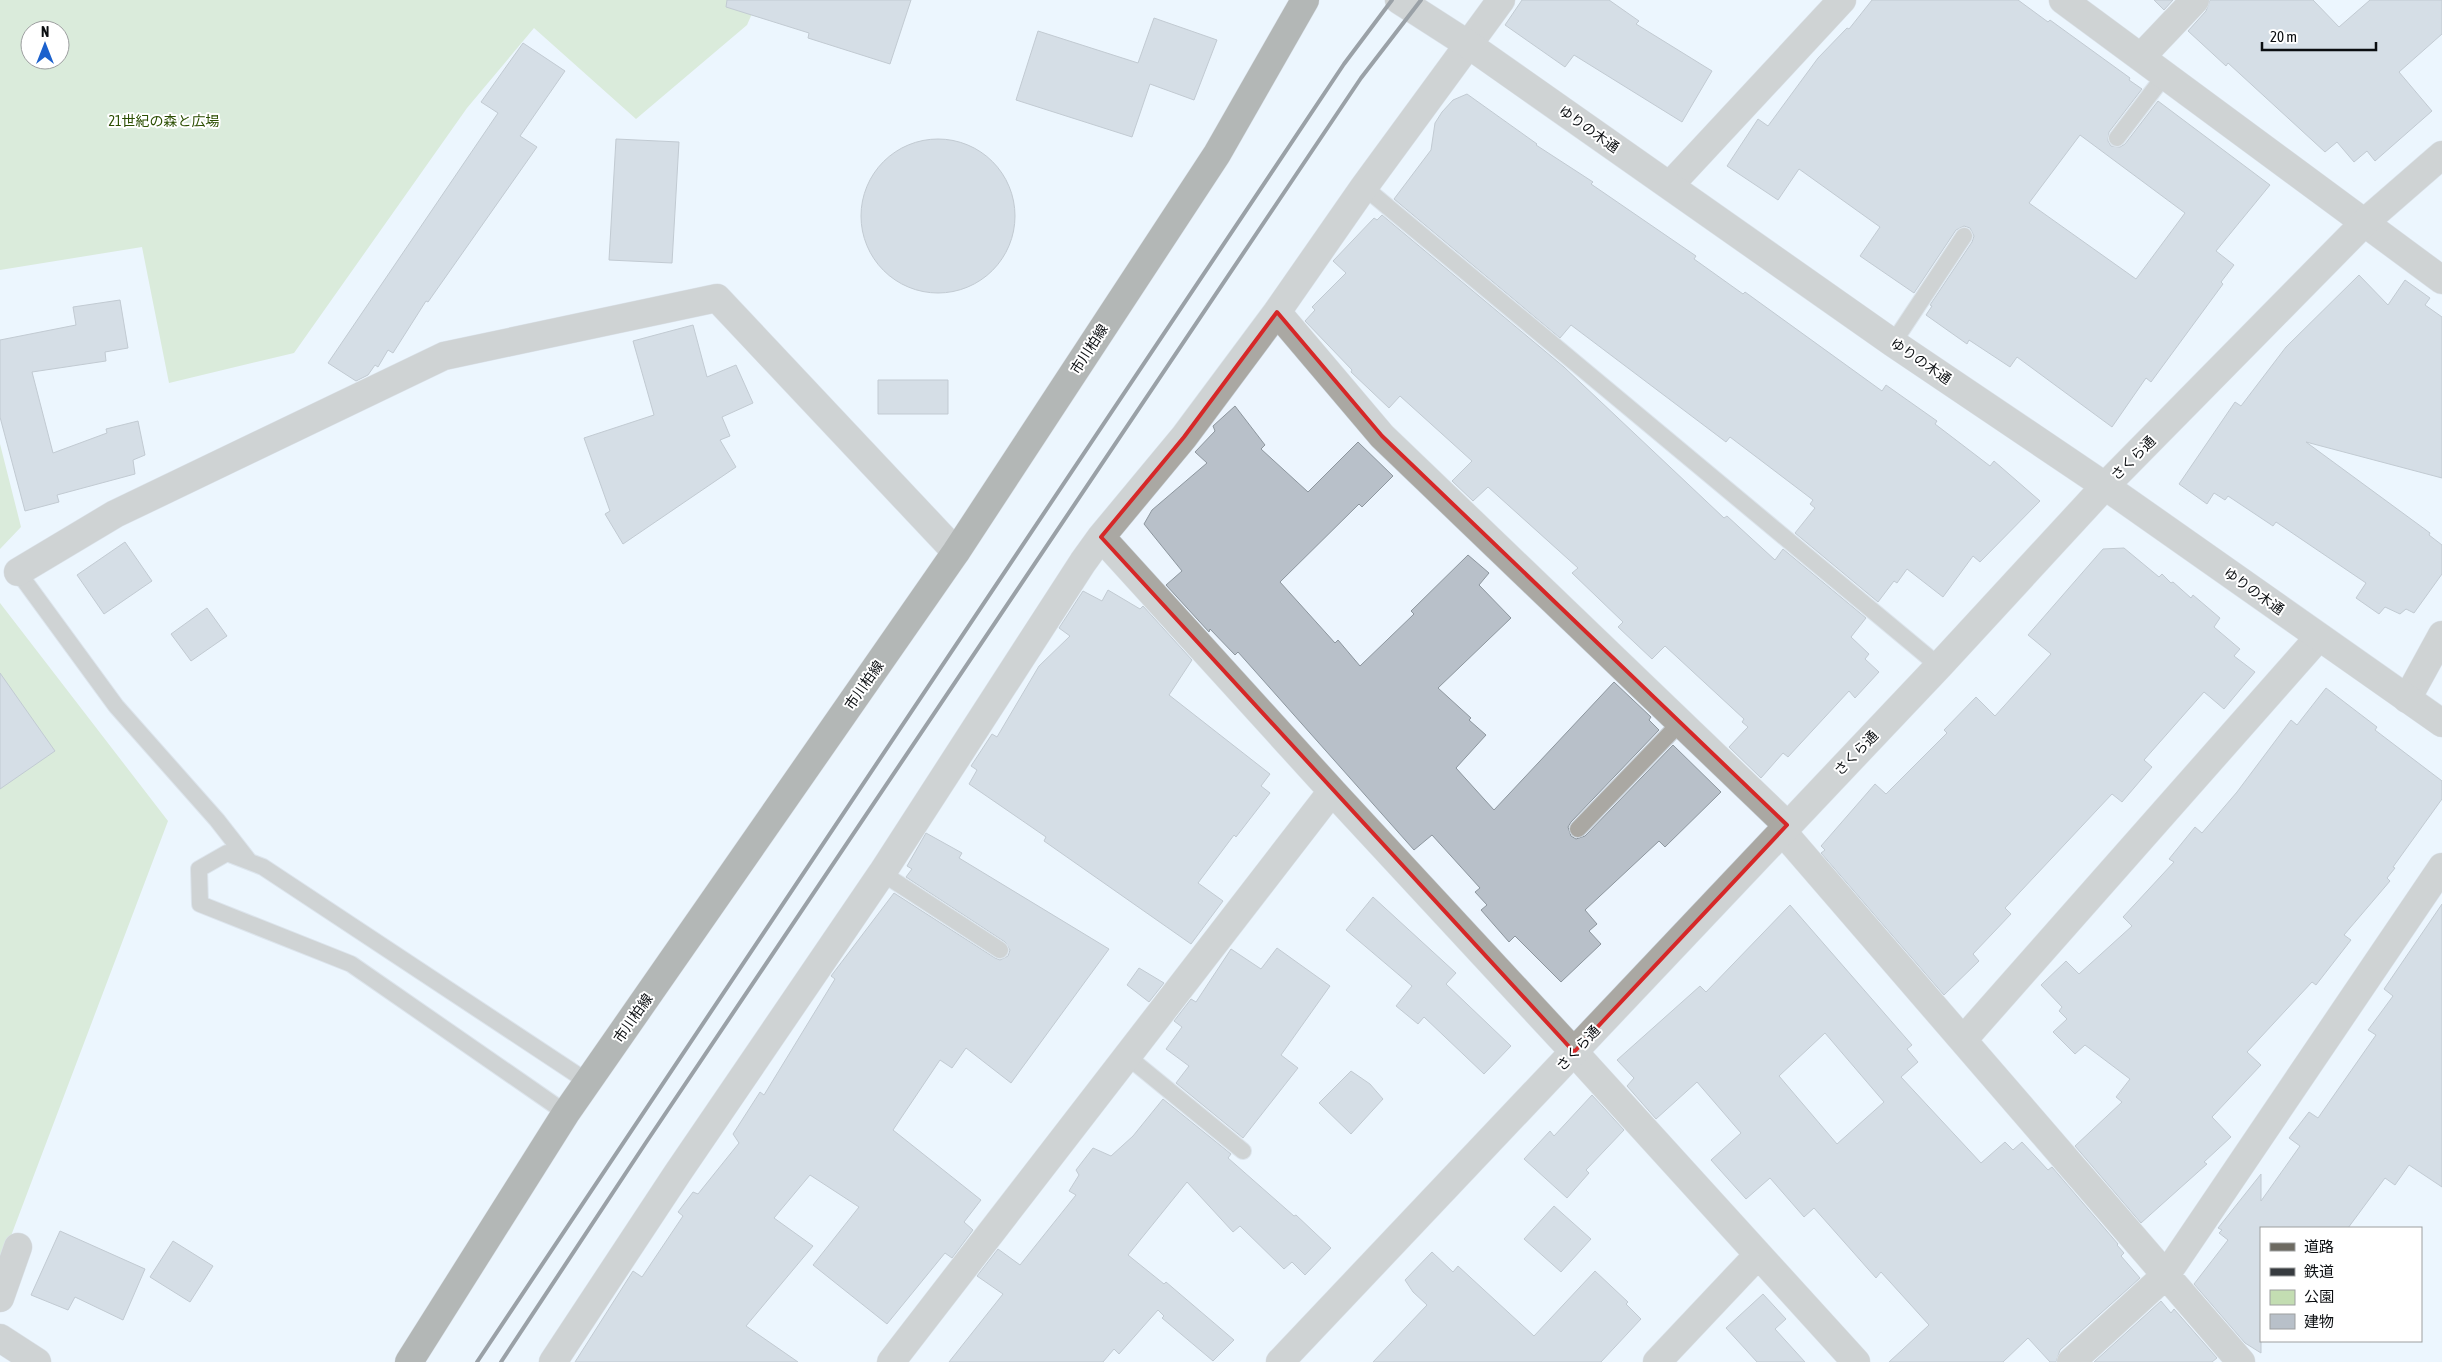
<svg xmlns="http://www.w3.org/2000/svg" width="2442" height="1362" font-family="'Asap Condensed','Noto Sans JP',sans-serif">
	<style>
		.green { fill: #c3ddb2; fill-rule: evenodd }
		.building { fill: #b8c0c9; stroke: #8d969e; fill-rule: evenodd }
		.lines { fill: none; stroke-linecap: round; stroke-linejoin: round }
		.service-casing { stroke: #c8d0d8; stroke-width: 18 }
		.minor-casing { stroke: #c8d0d8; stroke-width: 29 }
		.tertiary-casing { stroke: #c8d0d8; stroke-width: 29 }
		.primary-casing { stroke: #c8d0d8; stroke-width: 29 }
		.service { stroke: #aaa8a3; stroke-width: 16 }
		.minor { stroke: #aaa8a3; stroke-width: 28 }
		.tertiary { stroke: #aaa8a3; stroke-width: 28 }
		.primary { stroke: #6d6a61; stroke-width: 28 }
		.rail { stroke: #373b3f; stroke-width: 4 }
		.marked { fill: none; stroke: #d62828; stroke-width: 4; stroke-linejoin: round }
		.labels { text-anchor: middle; stroke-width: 4; stroke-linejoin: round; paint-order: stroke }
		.park-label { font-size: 14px; fill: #2b4e02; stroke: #fff }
		.street-label { font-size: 14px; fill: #0b0e11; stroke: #fff }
	</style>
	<rect width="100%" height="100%" fill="#ecf5fe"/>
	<!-- green -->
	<path class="green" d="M0,0H758L747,25L636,119L534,28L467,108L294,353L169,383L142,247L0,270ZM30,30H60V60H30Z
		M0,444L21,527L0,549Z
		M0,603L168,821L0,1265Z"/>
	<!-- building -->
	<path class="building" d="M727,0H911L890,64L808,38L809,33L726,7Z
		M1522,0H1609L1639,21L1636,24L1712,71L1682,122L1574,55L1565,67L1505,25Z
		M1872,0H2018L2048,22L2050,20L2130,78L2129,80L2142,89L2109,132L2108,141L2111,146L2120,147L2125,144L2158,101L2270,185L2216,251L2234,265L2221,282L2223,284L2151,382L2146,378L2112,427L2017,357L2010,367L1969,340L1967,344L1926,315L1932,306L1930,305L1972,242L1974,236L1970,228L1964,226L1956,230L1914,293L1860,256L1880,227L1799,169L1778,200L1727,166L1758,119L1768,126L1818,58L1847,28L1849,29ZM2080,135L2185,213L2136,279L2029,203Z
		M2154,0H2173L2164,10Z
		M2210,0H2313L2339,27L2370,0H2442V34L2399,72L2432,111L2375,161L2367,151L2354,162L2337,142L2325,152L2228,63L2226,66L2188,31L2206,11Z
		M1154,18L1217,40L1194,100L1150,84L1132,137L1016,100L1038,31L1138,63Z
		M523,43L565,71L520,136L537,147L428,302L426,301L393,353L388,350L378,367L375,365L368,375L356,381L328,363L498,113L481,102Z
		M1467,94L1537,144L1536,145L1593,182L1591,184L1696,256L1694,259L1743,294L1745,292L1882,391L1886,385L1937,421L1935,424L1990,466L1994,461L2040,501L1980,562L1973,556L1943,597L1907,569L1897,583L1894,581L1878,602L1795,533L1815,508L1810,504L1813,500L1730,437L1726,442L1571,325L1560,338L1394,199L1431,150L1435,123L1442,112L1453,100Z
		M861 216a77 77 0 1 1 154 0a77 77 0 1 1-154 0Z
		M616,139L679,142L672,263L609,260Z
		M1382,215L1564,367L1724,518L1727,516L1775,560L1783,549L1866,618L1851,637L1869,654L1865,659L1879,672L1855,698L1849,691L1788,757L1783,753L1761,778L1729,747L1748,727L1742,722L1744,719L1665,646L1652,659L1618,627L1623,622L1572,573L1578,568L1488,487L1473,501L1452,481L1472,461L1400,396L1389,408L1351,372L1352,370L1305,321L1315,310L1312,307L1346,273L1333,261L1374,218L1377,220Z
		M2359,275L2388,305L2405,280L2430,298L2425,305L2442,317V478L2306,442L2430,533L2429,535L2442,545V574L2414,613L2406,609L2400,614L2385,607L2379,614L2356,598L2366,583L2276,522L2273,526L2228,496L2225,500L2214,493L2207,504L2179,484L2235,402L2241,406L2286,347Z
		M120,300L128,348L105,352L106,361L32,372L53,453L107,433L106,429L138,421L145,455L133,460L135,474L57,495L59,502L25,511L0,417V340L76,325L73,307Z
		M693,325L707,377L736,365L753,403L722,417L730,436L720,440L736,467L623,544L605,514L610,511L584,438L654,415L633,341Z
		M878,380H948V414H878Z
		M1235,406L1265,445L1261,449L1308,492L1358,442L1393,476L1362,507L1359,504L1280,582L1335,643L1338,640L1360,666L1414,614L1411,611L1468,555L1489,573L1479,585L1511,618L1438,688L1471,718L1469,720L1486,735L1456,768L1494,810L1614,682L1651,717L1649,720L1659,730L1571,822L1568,827L1571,836L1576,839L1585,836L1673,745L1721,792L1665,847L1659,841L1585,910L1597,924L1589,931L1601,944L1561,982L1515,936L1509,942L1481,910L1487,905L1475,892L1480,888L1432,835L1414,850L1238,652L1235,655L1210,629L1209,632L1166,585L1182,571L1144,524L1152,510L1207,463L1195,452L1215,431L1213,426Z
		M125,542L152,581L104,614L77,575Z
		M2124,548L2159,577L2162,574L2171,583L2173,582L2191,598L2193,595L2220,618L2214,627L2240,649L2234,656L2255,672L2224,709L2204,692L2144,760L2152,767L2122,802L2112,794L2005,908L2011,914L1973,954L1979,961L1944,995L1821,853L1825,850L1821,846L1875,784L1886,794L1947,733L1944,730L1976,697L1995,716L2051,654L2028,635L2103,549Z
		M1108,590L1140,609L1143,606L1192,660L1169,695L1270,774L1261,786L1270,793L1236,837L1234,835L1198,883L1223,901L1191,944L1044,841L1046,837L969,784L977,770L971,766L992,734L997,737L1039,666L1070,636L1059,628L1083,591L1102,601Z
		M207,608L227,636L191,661L171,634Z
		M0,673L55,751L0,789Z
		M2326,688L2377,727L2375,730L2442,781V799L2393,867L2395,868L2387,878L2390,881L2344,935L2351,940L2316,985L2312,982L2247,1052L2261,1065L2212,1117L2231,1137L2204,1162L2207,1164L2141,1223L2075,1146L2122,1102L2116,1097L2130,1079L2085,1045L2075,1054L2053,1032L2067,1019L2059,1011L2062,1007L2041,985L2066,961L2079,974L2132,926L2123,917L2174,862L2169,859L2195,827L2202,833L2237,792L2291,720L2297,725Z
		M926,833L962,853L959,858L1109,949L1011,1083L966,1048L952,1068L940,1060L893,1130L981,1200L964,1222L973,1230L952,1258L945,1253L887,1324L813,1265L859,1207L810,1175L774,1218L813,1246L746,1326L798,1362H575L633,1271L642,1277L683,1216L678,1212L693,1192L698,1194L739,1143L733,1134L760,1092L764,1095L835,979L831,976L894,893L995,958L1000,960L1008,956L1010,950L1005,942L906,877L912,869L907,866Z
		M1373,897L1456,973L1446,984L1511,1046L1484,1074L1424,1017L1418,1024L1396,1006L1412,986L1346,930Z
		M2442,904V1187L2409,1165L2395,1185L2385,1178L2348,1228H2261V1353L2245,1343L2194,1284L2228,1240L2219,1233L2222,1230L2218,1228L2261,1174V1201L2300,1146L2289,1138L2309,1112L2318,1118L2376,1035L2368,1030L2393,996L2384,989Z
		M1790,905L1912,1045L1907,1049L1918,1062L1901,1077L1981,1163L2005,1142L2013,1150L2022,1142L2048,1170L2052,1167L2118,1244L2117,1245L2124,1253L2121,1256L2140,1278L2060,1350L2056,1362H2050L2028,1338L2003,1362H1889L1929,1325L1881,1272L1876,1278L1814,1208L1804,1217L1770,1178L1746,1199L1711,1160L1741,1133L1697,1082L1656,1119L1627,1086L1634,1078L1617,1060L1700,986L1706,992ZM1825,1033L1884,1102L1837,1144L1779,1076Z
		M1277,948L1330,986L1281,1055L1298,1068L1243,1138L1176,1083L1189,1066L1166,1049L1182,1027L1174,1021L1191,999L1196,1002L1231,949L1261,969Z
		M1139,968L1164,983L1149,1002L1127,985Z
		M1351,1071L1370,1084L1383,1099L1351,1134L1319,1103Z
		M1592,1095L1624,1130L1586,1170L1589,1173L1567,1198L1524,1159L1550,1131L1554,1136Z
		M1163,1099L1231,1154L1228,1158L1294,1216L1296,1215L1331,1248L1305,1275L1292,1262L1284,1269L1240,1226L1233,1232L1187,1182L1128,1255L1164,1284L1166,1282L1234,1340L1213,1361L1162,1318L1164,1316L1158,1310L1119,1354L1114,1349L1103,1362H949L1003,1294L977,1276L998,1249L1020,1265L1076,1195L1069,1191L1079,1175L1076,1170L1093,1148L1111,1156L1133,1136Z
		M1554,1206L1591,1239L1561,1272L1524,1239Z
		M60,1231L145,1269L123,1320L75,1297L68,1310L31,1295Z
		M173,1241L213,1266L190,1302L150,1277Z
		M1432,1252L1453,1272L1458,1266L1534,1336L1595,1271L1628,1302L1626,1304L1641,1319L1601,1362H1373L1427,1305L1413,1292L1405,1280Z
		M1763,1294L1786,1319L1775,1329L1805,1362H1757L1726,1328Z
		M2161,1301L2171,1313L2174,1309L2217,1358L2212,1362H2094Z"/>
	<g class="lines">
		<defs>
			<path id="service" d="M2117,138L2165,75
				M1364,187L1939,666
				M1893,343L1964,236
				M18,572L116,706L217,820L249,861
				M1578,829L1680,723
				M882,873L1000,950
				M1128,1057L1243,1151
				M566,1113L351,964L200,904L199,869L227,853L263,867L588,1082"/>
			<path id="minor" d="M2063,0L2442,280
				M2141,57L2195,0
				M1670,185L1842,0
				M1277,312L1382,436L1787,825
				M18,572L115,514L444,356L717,298L956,552
				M2407,699L2442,635
				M1332,791L1574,1052L1856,1362
				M1782,831L2241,1362
				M1963,1040L2319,637
				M0,1298L18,1247
				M0,1338L37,1362
				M553,1362L677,1174L882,873L1083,562L1101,537L1184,437L1277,312L1364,187L1501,0
				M891,1362L1332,791L1101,537
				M1657,1362L1758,1255
				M2071,1362L2166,1275L2442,867"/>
			<path id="tertiary" d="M1399,0L1469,45L1893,343L2105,486L2442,723
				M1280,1362L1939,666L2105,486L2365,222L2442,155"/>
			<path id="primary" d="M409,1362L566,1113L956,552L1217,154L1305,0"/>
		</defs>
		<!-- service casing -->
		<use href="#service" class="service-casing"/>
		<!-- minor casing -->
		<use href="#minor" class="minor-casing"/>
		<!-- tertiary casing -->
		<use href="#tertiary" class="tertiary-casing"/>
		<!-- primary casing -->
		<use href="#primary" class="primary-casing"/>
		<!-- service -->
		<use href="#service" class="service"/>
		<!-- minor -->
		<use href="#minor" class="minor"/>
		<!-- tertiary -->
		<use href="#tertiary" class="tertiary"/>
		<!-- primary -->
		<use href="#primary" class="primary"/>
		<!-- rail -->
		<path class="rail" d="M477,1362L1344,64L1392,0
			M501,1362L645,1144L1361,78L1421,0"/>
	</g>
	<!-- marked area -->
	<path d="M0 0H2442V1362H0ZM1277,312L1382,436L1787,825L1574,1052L1101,537L1184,437Z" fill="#ecf5fe" fill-opacity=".55" fill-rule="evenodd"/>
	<path class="marked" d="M1277,312L1382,436L1787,825L1574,1052L1101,537L1184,437Z"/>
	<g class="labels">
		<!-- park labels -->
		<g class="park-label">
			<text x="164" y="126">21世紀の森と広場</text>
		</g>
		<!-- street labels -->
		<g class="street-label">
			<text transform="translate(1589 129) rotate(35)" y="5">ゆりの木通</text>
			<text transform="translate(1089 349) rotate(-57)" y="5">市川柏線</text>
			<text transform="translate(1921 361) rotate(34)" y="5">ゆりの木通</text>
			<text transform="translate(2133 458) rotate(-45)" y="5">さくら通</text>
			<text transform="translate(2254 591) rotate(35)" y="5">ゆりの木通</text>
			<text transform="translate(864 685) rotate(-55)" y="5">市川柏線</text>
			<text transform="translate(1856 753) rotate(-46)" y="5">さくら通</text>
			<text transform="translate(633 1018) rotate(-55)" y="5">市川柏線</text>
			<text transform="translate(1578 1048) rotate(-47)" y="5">さくら通</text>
		</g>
	</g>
	<!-- legend -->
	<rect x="2260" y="1227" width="162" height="115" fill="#ffffff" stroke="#9d9fa0"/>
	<rect x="2270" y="1243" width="25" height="8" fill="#6d6a61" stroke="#9d9fa0"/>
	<text x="2304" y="1252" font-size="15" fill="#0b0e11">道路</text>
	<rect x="2270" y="1268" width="25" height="8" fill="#373b3f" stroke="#9d9fa0"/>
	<text x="2304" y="1277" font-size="15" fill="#0b0e11">鉄道</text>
	<rect x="2270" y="1290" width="25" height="15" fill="#c3ddb2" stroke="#9d9fa0"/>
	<text x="2304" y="1302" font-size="15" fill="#0b0e11">公園</text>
	<rect x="2270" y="1314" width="25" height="15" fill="#b8c0c9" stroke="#9d9fa0"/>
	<text x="2304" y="1327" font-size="15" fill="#0b0e11">建物</text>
	<!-- north arrow -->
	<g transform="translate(45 45)"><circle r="24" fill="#ffffff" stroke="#9d9fa0"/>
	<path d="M0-4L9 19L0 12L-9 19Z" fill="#1c61cd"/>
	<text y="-8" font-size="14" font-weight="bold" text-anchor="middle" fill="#0b0e11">N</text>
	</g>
	<!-- scale -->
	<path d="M2262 42v8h114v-8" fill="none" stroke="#0b0e11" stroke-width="2.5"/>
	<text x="2270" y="42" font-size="15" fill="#0b0e11" stroke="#ffffff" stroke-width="4" paint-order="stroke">20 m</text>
</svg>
